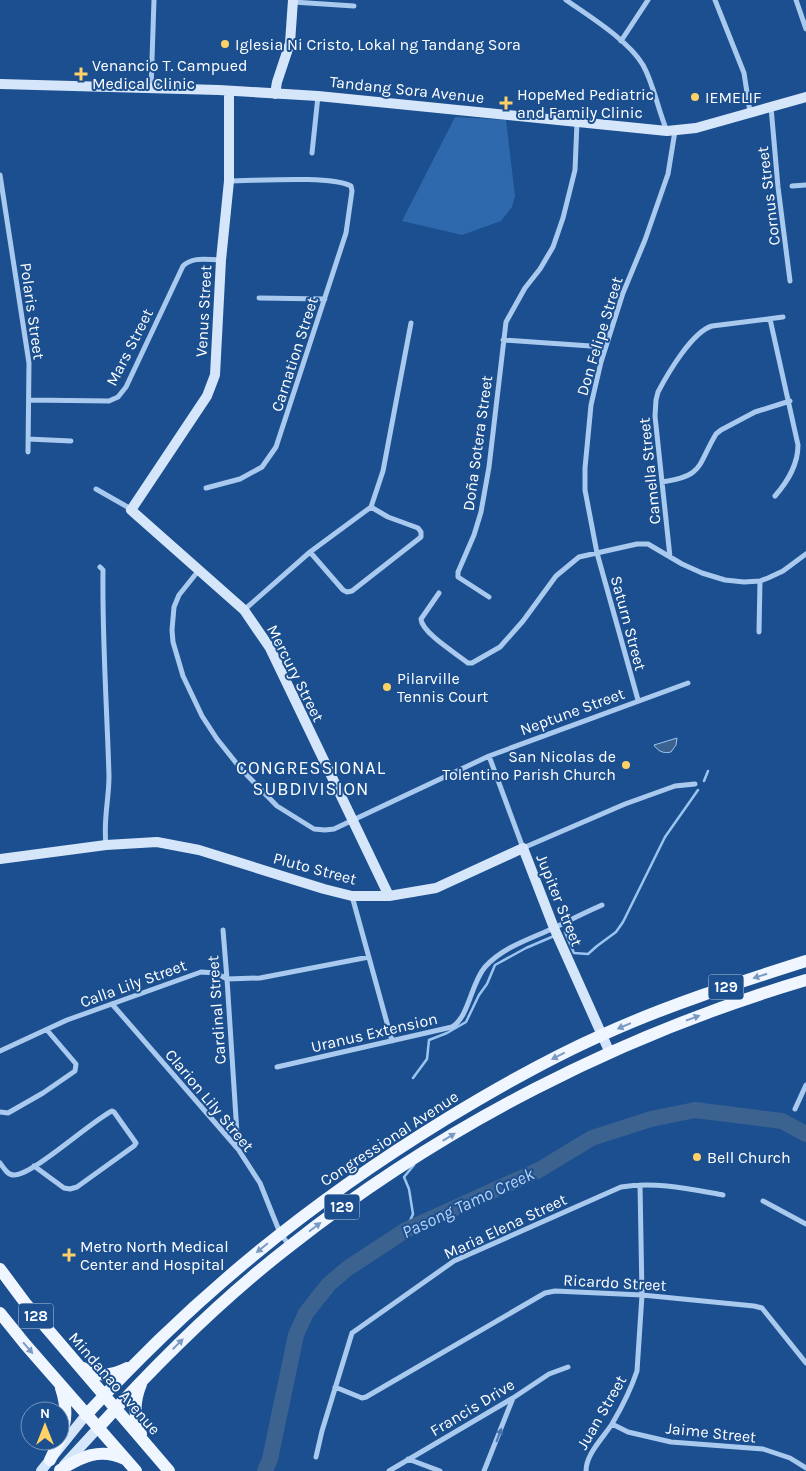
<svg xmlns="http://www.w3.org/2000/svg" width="806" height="1471" font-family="Karla,sans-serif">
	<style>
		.green { fill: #2e69ad }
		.water { fill: #3c6290; stroke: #9cc4f0 }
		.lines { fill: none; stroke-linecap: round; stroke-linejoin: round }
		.stream { stroke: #9cc4f0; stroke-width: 2.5 }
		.river { stroke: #3c6290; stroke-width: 16 }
		.street { stroke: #a9c9ee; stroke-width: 5 }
		.secondary { stroke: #d6e6fa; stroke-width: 10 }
		.primary { stroke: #f0f6ff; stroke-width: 12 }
		.oneway { fill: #7b9ac1 }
		.oneway2 { fill: #4674ac }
		.poi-dot { fill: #ffd166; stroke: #1b4f8f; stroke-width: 2 }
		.labels { text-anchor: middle; stroke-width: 4; stroke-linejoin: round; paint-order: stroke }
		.shield { fill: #1b4f8f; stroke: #bbcadd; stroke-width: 1 }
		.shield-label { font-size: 15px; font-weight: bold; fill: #fff }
		.poi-label { font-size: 16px; fill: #fff; stroke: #1b4f8f; text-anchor: start }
		.street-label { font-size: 16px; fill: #fff; stroke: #1b4f8f }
		.neighbourhood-label { font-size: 18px; letter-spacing: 1px; fill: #fff; stroke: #1b4f8f }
		.water-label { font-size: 18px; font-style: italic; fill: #b5d3f5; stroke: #1b4f8f }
	</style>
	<rect width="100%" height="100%" fill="#1b4f8f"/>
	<!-- green -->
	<path class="green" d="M455,117L506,120L515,196L512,207L501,221L462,235L402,221Z"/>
	<!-- water -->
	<path class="water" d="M677,738L676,745L671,752C663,754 658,751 654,745Z"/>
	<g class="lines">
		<!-- stream -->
		<path class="stream" d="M704,781L708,771
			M565,932L574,953L588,954L597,946L616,932L623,922L665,837L698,790
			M413,1078L427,1059L429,1040L447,1033L466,1022L479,995L487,984L495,965L526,948L554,936
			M406,1230L413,1214L409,1189L404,1177L414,1165"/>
		<!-- river -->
		<path class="river" d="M265,1471L270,1459L296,1335L306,1313L329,1284L348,1268L406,1230L539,1170L592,1138L651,1119L695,1110L782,1121L806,1134"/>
		<!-- street -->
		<path class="street" d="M566,0C589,16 628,40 643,65C654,85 658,110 667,131
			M715,0L744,73L750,112
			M796,0L806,29
			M293,2L354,6
			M621,41L648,0
			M151,89L154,0
			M771,107L778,187L790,281
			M312,153L318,96
			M0,175L29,363L28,452
			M792,186L806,185
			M259,298L325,299
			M770,319L798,445C798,465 788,481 775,496
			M503,340L605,347
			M30,400L109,401L118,397L126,387L183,266C193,256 208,260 221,260
			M28,439L71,441
			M662,482C704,476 697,466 716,434L721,430L755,412L790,401
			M206,488L240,479L262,467L276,447L346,233L352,191L351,186C329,175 256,181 229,181
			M96,489L131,509
			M310,552L343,590L347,592L352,591L421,537V532L418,528L388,517L371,507
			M670,557L655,416L656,400L658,392C668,373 692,332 712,326L783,317
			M100,567L103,570C102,639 107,708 109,776C109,800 103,820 106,845
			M199,570L179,595L174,607L172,630L173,642L183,676L202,716L217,739L241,769L277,806L314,829L325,830L334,829L489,756L688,683
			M439,593L421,619C422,633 457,654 468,663H472L500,647L523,621L556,576L579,557L637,544H648L682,564L702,573L725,580L744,582L760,581L768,578L783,571L806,554
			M489,597L458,577V572L474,535L481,512L489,467L506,322L525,288L540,269L553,247L563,218L575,170L577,122
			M244,610L310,552L371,507L383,471L411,323
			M759,632L760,581
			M638,700L597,553L585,490V468L591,405L601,362L623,293L645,240L668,174L675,131
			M489,756L523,848L625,804L675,786L695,784
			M352,896L392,1041
			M223,930L227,979L238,1149
			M112,1004L238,1149L260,1183L280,1233L289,1245
			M0,1051L67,1020L201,972L216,973L227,979L260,978L369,957
			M277,1067L452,1027C469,1017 471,983 485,967C503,947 530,939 554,928C570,920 586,912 602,905
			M795,1109L806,1085
			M0,1112L8,1113L43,1093L75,1071L76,1064L47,1030
			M0,1163C4,1168 7,1175 14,1175C33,1175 90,1122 112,1111L114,1112L136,1143L134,1146L77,1187L70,1189L64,1188L34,1166
			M763,1201L806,1224
			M335,1387L362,1398L366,1397L545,1293L555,1291L642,1295L754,1306L762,1308L806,1363
			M612,1424L628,1432L671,1442L763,1449L790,1458L806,1468
			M316,1457L322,1431L352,1333L454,1261L621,1187C655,1181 690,1189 723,1195
			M408,1459L440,1471
			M389,1471L513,1398L549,1374L568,1367
			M484,1471L513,1398
			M586,1471C586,1454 603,1438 612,1424C622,1407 631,1389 637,1371L642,1295L640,1185"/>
		<!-- secondary -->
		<path class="secondary" d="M0,84L219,90L318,96L667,131L696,128L806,97
			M229,91V181L221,260L215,375L207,396L131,510L244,610L270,648L389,896
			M275,94L277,82L290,43L293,0
			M0,859L106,845L157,842L199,850L324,889L352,896H389L436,888L523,848L554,928L610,1053
			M64,1465L98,1428
			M41,1471L86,1415"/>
		<!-- primary -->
		<path class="primary" d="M0,1269L26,1304L169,1471
			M0,1313L25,1344L136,1471
			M83,1368C98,1377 111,1376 127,1368
			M86,1415C195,1296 309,1203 446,1119C497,1088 548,1059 602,1035C668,1005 737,983 806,961
			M98,1428C157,1363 220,1300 290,1246C442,1126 620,1035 806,980
			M141,1434C133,1417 134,1401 141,1384
			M60,1439C67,1421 67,1406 61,1388
			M50,1460L59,1441
			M60,1470C81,1457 100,1447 125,1459"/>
	</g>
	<!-- one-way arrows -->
	<defs><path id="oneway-solid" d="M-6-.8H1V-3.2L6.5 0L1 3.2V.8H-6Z" transform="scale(1.25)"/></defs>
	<g class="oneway">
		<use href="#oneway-solid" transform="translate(760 976) rotate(162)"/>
		<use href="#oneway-solid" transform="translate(693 1018) rotate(-20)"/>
		<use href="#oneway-solid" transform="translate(624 1026) rotate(157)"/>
		<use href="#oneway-solid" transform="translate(558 1056) rotate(153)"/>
		<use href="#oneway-solid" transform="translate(449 1137) rotate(-31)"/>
		<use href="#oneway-solid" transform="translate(315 1227) rotate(-37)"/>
		<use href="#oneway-solid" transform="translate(262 1248) rotate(141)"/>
		<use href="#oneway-solid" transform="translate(178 1344) rotate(-45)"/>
		<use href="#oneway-solid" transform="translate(28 1348) rotate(49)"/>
	</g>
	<use class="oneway2" href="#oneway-solid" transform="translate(499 1435) rotate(-69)"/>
	<!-- markers -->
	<g class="poi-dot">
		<circle cx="225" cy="44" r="5"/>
		<path d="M78.5 66.5h5v5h5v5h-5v5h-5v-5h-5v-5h5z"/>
		<circle cx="695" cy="97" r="5"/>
		<path d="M503.5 95.5h5v5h5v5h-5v5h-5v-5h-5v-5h5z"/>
		<circle cx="387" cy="687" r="5"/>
		<circle cx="626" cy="765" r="5"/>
		<circle cx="697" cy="1157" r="5"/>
		<path d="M66.5 1247.5h5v5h5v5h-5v5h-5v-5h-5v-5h5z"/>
	</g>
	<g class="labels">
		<!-- shield labels -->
		<g class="shield">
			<rect x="708.5" y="974.5" width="35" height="25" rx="4"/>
			<rect x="324.5" y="1194.5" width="35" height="25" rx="4"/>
			<rect x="18.5" y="1303.5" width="35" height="25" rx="4"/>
		</g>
		<g class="shield-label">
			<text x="726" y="992">129</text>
			<text x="342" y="1212">129</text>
			<text x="36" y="1321">128</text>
		</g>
		<!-- poi labels -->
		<g class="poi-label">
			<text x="235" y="50">Iglesia Ni Cristo, Lokal ng Tandang Sora</text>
			<text x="92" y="71">Venancio T. Campued<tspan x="92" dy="18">Medical Clinic</tspan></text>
			<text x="517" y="100">HopeMed Pediatric<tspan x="517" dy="18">and Family Clinic</tspan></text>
			<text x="705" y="103">IEMELIF</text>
			<text x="397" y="684">Pilarville<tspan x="397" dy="18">Tennis Court</tspan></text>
			<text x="616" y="762" text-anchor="end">San Nicolas de<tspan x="616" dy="18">Tolentino Parish Church</tspan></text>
			<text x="707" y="1163">Bell Church</text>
			<text x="80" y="1252">Metro North Medical<tspan x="80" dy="18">Center and Hospital</tspan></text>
		</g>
		<!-- street labels -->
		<g class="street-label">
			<text transform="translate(407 89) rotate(6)" y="6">Tandang Sora Avenue</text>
			<text transform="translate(768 196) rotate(-97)" y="6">Cornus Street</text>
			<text transform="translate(33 311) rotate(82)" y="6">Polaris Street</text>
			<text transform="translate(203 311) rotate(-87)" y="6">Venus Street</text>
			<text transform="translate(599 336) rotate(-73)" y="6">Don Felipe Street</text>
			<text transform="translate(129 347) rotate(-63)" y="6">Mars Street</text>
			<text transform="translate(294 354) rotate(-72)" y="6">Carnation Street</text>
			<text transform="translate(477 443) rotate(-82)" y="6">Doña Sotera Street</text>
			<text transform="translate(649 471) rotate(-96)" y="6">Camella Street</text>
			<text transform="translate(629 623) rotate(75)" y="6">Saturn Street</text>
			<text transform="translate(296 673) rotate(63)" y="6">Mercury Street</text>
			<text transform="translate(572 711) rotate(-20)" y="6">Neptune Street</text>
			<text transform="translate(315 868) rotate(15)" y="6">Pluto Street</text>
			<text transform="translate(560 900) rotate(68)" y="6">Jupiter Street</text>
			<text transform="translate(133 983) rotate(-20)" y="6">Calla Lily Street</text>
			<text transform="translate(216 1010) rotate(-94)" y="6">Cardinal Street</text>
			<text transform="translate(374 1032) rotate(-13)" y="6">Uranus Extension</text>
			<text transform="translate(210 1100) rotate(50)" y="6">Clarion Lily Street</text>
			<text transform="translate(389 1138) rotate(-33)" y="6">Congressional Avenue</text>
			<text transform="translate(505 1226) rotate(-25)" y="6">Maria Elena Street</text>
			<text transform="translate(615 1282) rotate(3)" y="6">Ricardo Street</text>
			<text transform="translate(115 1383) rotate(49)" y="6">Mindanao Avenue</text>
			<text transform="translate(472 1407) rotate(-31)" y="6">Francis Drive</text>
			<text transform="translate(601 1412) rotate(-60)" y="6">Juan Street</text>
			<text transform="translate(711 1432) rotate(6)" y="6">Jaime Street</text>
		</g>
		<!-- neighbourhood labels -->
		<g class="neighbourhood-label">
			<text x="311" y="774">CONGRESSIONAL<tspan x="311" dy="21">SUBDIVISION</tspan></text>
		</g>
		<!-- water labels -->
		<g class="water-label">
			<text transform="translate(468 1203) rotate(-25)" y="6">Pasong Tamo Creek</text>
		</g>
	</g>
	<!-- north arrow -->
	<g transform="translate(45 1426)"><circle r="24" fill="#1b4f8f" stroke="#7695bc"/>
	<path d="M0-4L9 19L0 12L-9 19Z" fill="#ffd166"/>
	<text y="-8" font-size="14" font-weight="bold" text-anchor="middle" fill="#ffffff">N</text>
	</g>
</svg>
